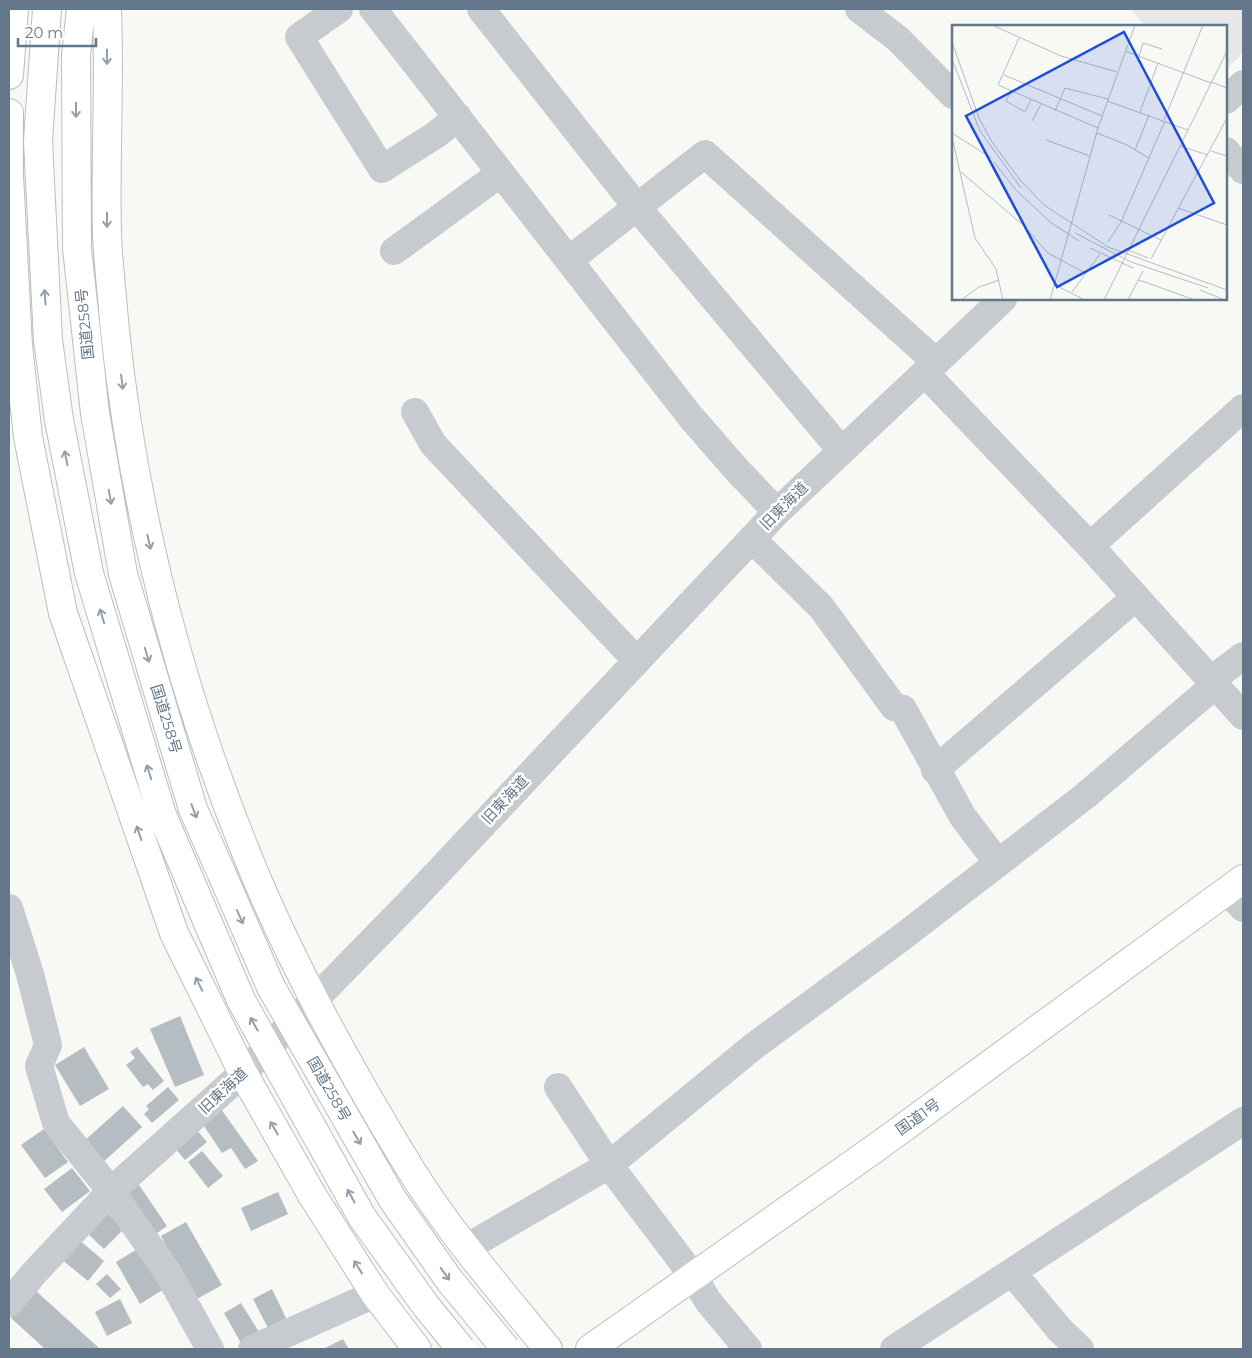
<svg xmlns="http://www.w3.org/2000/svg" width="1252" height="1358" font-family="Montserrat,'Noto Sans JP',sans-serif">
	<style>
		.built { fill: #e6e7e6 }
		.building { fill: #b5bcc2 }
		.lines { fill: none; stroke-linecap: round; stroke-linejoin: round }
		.highway-casing { stroke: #bbbec1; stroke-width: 30 }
		.street { stroke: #c7cbcf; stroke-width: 28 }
		.highway { stroke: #fff; stroke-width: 28 }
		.highway-bridge-casing { stroke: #bbbec1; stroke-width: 30; stroke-linecap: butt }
		.highway-bridge { stroke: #fff; stroke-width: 28 }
		.oneway { stroke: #929fac }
		.labels { text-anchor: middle; stroke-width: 5; stroke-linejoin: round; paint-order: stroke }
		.street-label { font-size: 15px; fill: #647689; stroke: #fff }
		.inset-road { fill: none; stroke: #b4bcc4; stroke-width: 1 }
		.view { fill: #1d4ed8; fill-opacity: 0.15; stroke: #1d4ed8; stroke-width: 2.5 }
		.inset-edge { fill: none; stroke: #647689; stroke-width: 2.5 }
	</style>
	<rect width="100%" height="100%" fill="#f8f8f5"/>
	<!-- built -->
	<path class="built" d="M1131,9H1243V53L1226,69V26H1145Z"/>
	<!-- building -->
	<path class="building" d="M180,1016L204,1075L175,1087L150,1029Z
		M84,1047L109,1089L80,1106L55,1065Z
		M137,1047L164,1081L153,1090L148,1084L143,1087L126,1065L135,1058L130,1052Z
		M168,1087L179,1100L152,1123L144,1114L149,1109L146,1106Z
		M123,1106L142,1127L101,1164L82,1143Z
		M221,1109L258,1161L245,1169L231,1148L222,1153L202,1123Z
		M195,1128L207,1142L185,1160L174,1147Z
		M44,1129L68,1162L45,1178L21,1145Z
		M202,1151L223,1176L208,1188L188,1162Z
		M72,1168L90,1191L62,1212L44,1189Z
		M139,1185L167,1226L150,1238L122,1197Z
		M278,1192L288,1214L251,1231L241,1208Z
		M106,1211L124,1229L104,1249L86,1232Z
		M186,1222L222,1285L197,1299L160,1250L166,1246L161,1236Z
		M78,1239L104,1261L88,1281L61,1259Z
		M139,1248L164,1289L140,1304L116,1262Z
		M107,1274L121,1289L110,1298L96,1284Z
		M272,1289L286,1318L268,1328L253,1299Z
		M36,1291L100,1349H45L11,1318Z
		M120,1299L132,1323L107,1336L95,1312Z
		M241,1303L259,1332L241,1343L224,1313Z
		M343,1339L349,1349H323Z"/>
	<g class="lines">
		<defs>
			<path id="highway" d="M47,9L38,141L48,340L59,420L89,573L162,815L191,883
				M81,9L76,55L77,248L95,413L123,574L193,809L221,872
				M107,9C110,84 105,159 107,234C108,263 112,292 114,321C132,503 178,685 247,855C290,962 351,1072 411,1170C451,1234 501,1291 548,1349
				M9,75L14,9
				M9,113V175L18,345L28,437L63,613L174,933L243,1073L312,1195L375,1294L417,1349
				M590,1349L877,1147L1243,879"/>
		</defs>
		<!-- highway casing -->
		<use href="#highway" class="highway-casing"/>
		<!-- street -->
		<path class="street" d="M339,9L299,37L382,169L437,134L458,117
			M373,9L690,416L736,469L777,512
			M481,9L636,206L841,450
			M859,9L898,39L953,95
			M1226,100L1243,84
			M1226,151L1243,170
			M394,251L501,173
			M569,260L705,154L936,362
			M925,373L1090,546L1243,716
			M415,412L433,444L637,661
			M752,539L821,607L894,707L903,709L963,817L998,863
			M1090,546L1243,408
			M1211,680L1243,656
			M935,770L1136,597
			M1227,891L1243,908
			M9,908L30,974L48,1045L39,1066L56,1123L111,1191L168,1273L210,1349
			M558,1087L609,1165L693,1276L708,1301L748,1349
			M466,1248L609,1165L754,1046L901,938L1085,796L1215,685
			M1012,1272L1059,1329L1080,1349
			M9,1303L35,1272L111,1191L243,1073L410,902L777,512L1003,299
			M252,1349L375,1294
			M894,1349L1243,1121"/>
		<!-- highway -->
		<use href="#highway" class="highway"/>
		<defs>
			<path id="highway-bridge" d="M221,872L271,987L393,1200L450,1281L506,1349
				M191,883L241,1000L362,1217L426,1306L461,1349"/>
		</defs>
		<!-- highway-bridge casing -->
		<use href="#highway-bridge" class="highway-bridge-casing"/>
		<!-- highway-bridge -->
		<use href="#highway-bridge" class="highway-bridge"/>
	</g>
	<!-- one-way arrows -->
	<defs><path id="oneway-shaft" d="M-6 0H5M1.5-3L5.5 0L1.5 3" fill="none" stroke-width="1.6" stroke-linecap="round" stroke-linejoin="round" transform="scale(1.25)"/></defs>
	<g class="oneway">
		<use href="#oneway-shaft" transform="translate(107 57) rotate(90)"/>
		<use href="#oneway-shaft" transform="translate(76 110) rotate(90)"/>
		<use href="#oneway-shaft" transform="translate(107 220) rotate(90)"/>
		<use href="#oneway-shaft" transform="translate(45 297) rotate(-94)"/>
		<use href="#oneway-shaft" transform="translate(122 382) rotate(83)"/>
		<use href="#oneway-shaft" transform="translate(66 458) rotate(-101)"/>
		<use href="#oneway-shaft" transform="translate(110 497) rotate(80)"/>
		<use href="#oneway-shaft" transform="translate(149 542) rotate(77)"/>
		<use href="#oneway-shaft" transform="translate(102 616) rotate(-107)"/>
		<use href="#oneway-shaft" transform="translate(147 655) rotate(73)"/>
		<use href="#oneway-shaft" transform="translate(149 772) rotate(-107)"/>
		<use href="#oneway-shaft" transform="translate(194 811) rotate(69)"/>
		<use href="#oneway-shaft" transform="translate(139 833) rotate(-109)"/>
		<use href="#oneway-shaft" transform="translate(240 917) rotate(66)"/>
		<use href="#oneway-shaft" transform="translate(199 984) rotate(-116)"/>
		<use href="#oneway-shaft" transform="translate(254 1024) rotate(-119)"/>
		<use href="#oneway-shaft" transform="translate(274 1128) rotate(-120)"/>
		<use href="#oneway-shaft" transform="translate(357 1138) rotate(60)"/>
		<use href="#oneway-shaft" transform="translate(351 1196) rotate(-119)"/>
		<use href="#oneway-shaft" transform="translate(358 1267) rotate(-122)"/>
		<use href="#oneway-shaft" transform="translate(445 1274) rotate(55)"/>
	</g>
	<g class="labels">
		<!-- street labels -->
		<g class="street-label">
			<text transform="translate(85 324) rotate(-96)" y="5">国道258号</text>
			<text transform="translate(784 506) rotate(-45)" y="5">旧東海道</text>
			<text transform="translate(166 719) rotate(73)" y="5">国道258号</text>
			<text transform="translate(505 800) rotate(-47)" y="5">旧東海道</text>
			<text transform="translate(329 1089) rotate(60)" y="5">国道258号</text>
			<text transform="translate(223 1091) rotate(-43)" y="5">旧東海道</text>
			<text transform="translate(918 1117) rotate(-36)" y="5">国道1号</text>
		</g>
	</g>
	<!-- overview -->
	<g transform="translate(952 25)">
		<rect width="275" height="275" fill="#f8f8f5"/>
		<path class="inset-road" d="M40,0L109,31L165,47M67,13L46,60L146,103M0,17L27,93L40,117L68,155L92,180L156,222L275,265M173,26L259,58M187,31L191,18L210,24M0,34L28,106L69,163M52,50L150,91M259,57L275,63M59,66L54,76L73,87L79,75M155,76L236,105M103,86L113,63L156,74M188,87L206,38M212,95L251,0M80,96L89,79M0,108L39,133M145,108L175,120L197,133M0,112L23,213L44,244L51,275M94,115L138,131M228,121L256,130M183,125L197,90M259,126L275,131M42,137L63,164L98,197L127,216M9,147L71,200L96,228L133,248M226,183L275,200M157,190L209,215M123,208L179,237L256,263M156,217L169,197L213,96M138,223L181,243M174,224L196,233M199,234L275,93M187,255L243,275M101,259L133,275M248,265L273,275M120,267L148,229M9,275L27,262L47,255M98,275L146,103L183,0M152,275L275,26M176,275L191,246"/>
		<path class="view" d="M172,7L262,178L105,262L14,91Z"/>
		<rect width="275" height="275" class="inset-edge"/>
	</g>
	<!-- border -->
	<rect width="1252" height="1358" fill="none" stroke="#647689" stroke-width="20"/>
	<!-- scale -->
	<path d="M18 38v8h78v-8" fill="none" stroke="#647689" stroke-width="2.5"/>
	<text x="25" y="38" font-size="15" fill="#647689" stroke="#ffffff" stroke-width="4" paint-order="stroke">20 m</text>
</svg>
